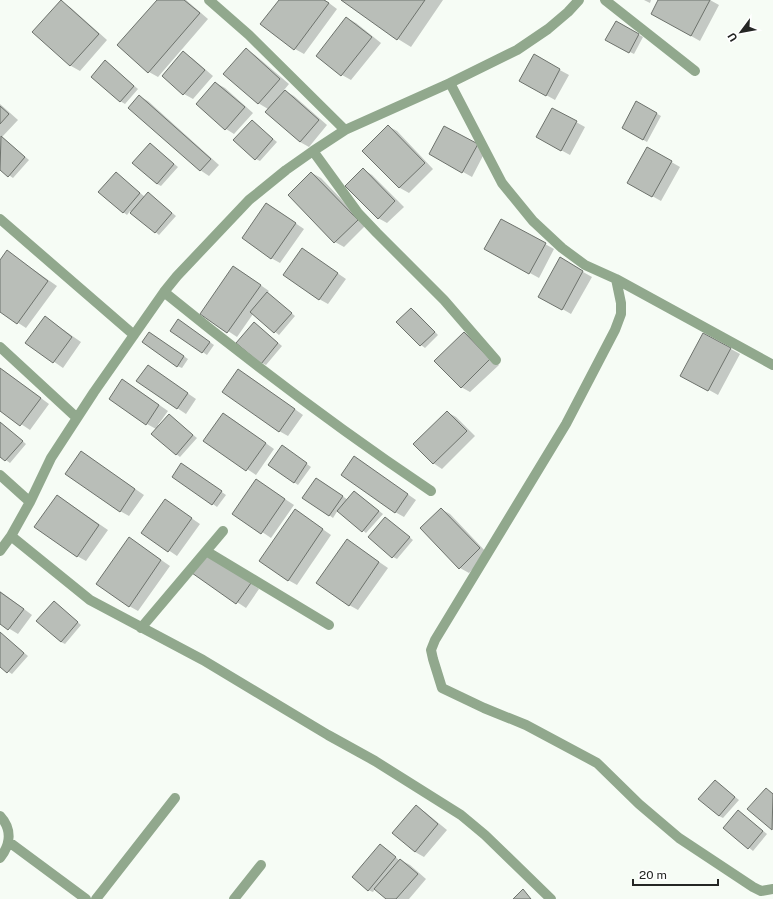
<svg xmlns="http://www.w3.org/2000/svg" width="773" height="899" font-family="'Public Sans',sans-serif">
	<style>
		.shadow { fill: #0003 }
		.building { fill: #b9beb8; stroke: #6d726c }
		.lines { fill: none; stroke-linecap: round; stroke-linejoin: round }
		.minor { stroke: #91a88d; stroke-width: 10 }
	</style>
	<rect width="100%" height="100%" fill="#f6fcf5"/>
	<!-- shadow -->
	<path class="shadow" d="M159,0H186L208,19L158,77L149,72Z
		M280,0H325L337,9L304,54L295,49Z
		M342,0H443L411,47L398,39Z
		M644,0H651L650,3Z
		M660,0H710L719,5L700,41L652,14Z
		M61,2L70,7L107,40L80,71L71,66L34,32Z
		M347,18L356,23L381,43L351,80L342,75L318,56Z
		M616,22L643,37L634,54L606,40Z
		M246,49L255,55L289,84L284,90L294,96L327,125L309,147L300,142L268,109L258,103Z
		M183,53L192,58L213,76L193,99L184,94Z
		M534,56L569,75L555,100L521,81Z
		M105,61L138,89L125,104L120,101Z
		M216,83L225,88L253,113L234,134L226,129Z
		M139,96L148,101L219,165L209,176L200,170Z
		M637,103L661,116L647,142L623,128Z
		M0,104L18,120L2,137L29,160L13,178L0,169Z
		M252,121L277,142L260,161L256,159Z
		M576,122L585,127L570,155L546,142Z
		M388,126L397,131L433,169L409,193L400,188L363,151Z
		M445,127L486,150L472,177L431,154Z
		M154,147L178,167L161,186L157,184Z
		M647,148L680,167L661,201L629,183Z
		M363,169L372,175L404,207L387,223L378,218Z
		M116,173L145,197L152,196L176,216L159,235L130,211L127,215L123,212Z
		M312,173L321,178L366,225L344,247L335,242Z
		M267,204L304,229L280,263L271,258Z
		M502,220L554,249L539,278L486,249Z
		M8,252L57,286L26,328L0,311V262Z
		M311,255L346,279L328,304L319,299Z
		M560,259L592,277L571,314L540,296Z
		M242,272L269,291L267,293L295,316L279,335L253,314L237,337L201,313Z
		M411,309L415,311L438,335L425,348L421,345L398,322Z
		M45,317L81,342L63,368L27,343Z
		M182,323L214,345L207,355L171,330Z
		M258,326L282,346L266,365L262,363Z
		M464,333L473,338L499,365L470,392L461,387Z
		M704,334L740,354L718,395L682,375Z
		M153,335L188,359L182,368L177,366Z
		M148,366L196,399L186,414L177,408Z
		M0,368L49,404L30,430L0,410Z
		M247,375L303,415L288,436L279,431Z
		M132,386L168,411L158,425L159,426L169,415L197,438L180,457L176,454L156,429L147,424Z
		M447,412L456,417L475,436L442,469L433,463Z
		M232,419L274,449L256,475L204,440Z
		M0,422L26,444L10,463L0,456Z
		M286,449L311,467L298,485L269,465Z
		M81,452L144,495L129,516L120,511Z
		M354,457L416,500L404,517L395,512Z
		M186,467L226,495L217,507L173,476Z
		M256,480L294,505L271,538L234,513Z
		M321,481L348,500L355,492L383,514L366,533L338,510L333,518L329,515Z
		M58,496L108,530L86,561L77,556Z
		M165,500L200,524L177,556L143,533Z
		M441,509L450,514L488,554L469,573L460,568Z
		M304,516L331,535L297,585L288,580Z
		M385,518L413,540L397,559L393,557Z
		M347,540L388,568L358,610L349,605Z
		M138,544L170,566L138,611L129,606Z
		M207,553L259,589L246,608L193,573Z
		M0,591L32,615L18,634L0,623Z
		M58,605L81,625L65,644L61,642Z
		M0,633L28,656L12,674L0,666Z
		M715,781L739,800L723,818L719,816Z
		M766,789L773,793V830L749,809Z
		M416,807L425,812L447,830L424,857L415,852Z
		M738,811L767,834L753,851L724,827Z
		M385,848L400,861L401,860L410,865L426,879L409,899H387L375,889L373,892L368,890Z"/>
	<!-- building -->
	<path class="building" d="M61,0L99,34L70,66L32,32Z
		M157,0H184L200,13L148,73L117,45Z
		M279,0H324L329,3L294,50L260,24Z
		M341,0H425L397,40Z
		M658,0H710L691,36L651,14Z
		M346,17L372,37L341,76L316,56Z
		M616,21L639,34L629,53L605,40Z
		M246,48L280,79L258,104L223,74Z
		M183,51L205,70L183,95L162,76Z
		M534,54L560,69L546,96L519,81Z
		M105,60L134,86L120,102L91,77Z
		M215,82L245,107L225,130L196,104Z
		M285,90L319,120L300,142L265,112Z
		M139,95L211,159L200,171L128,108Z
		M636,101L657,113L643,140L622,128Z
		M0,106L9,114L0,124Z
		M552,108L577,121L561,151L536,137Z
		M252,120L273,139L255,160L233,140Z
		M388,125L425,163L399,188L362,151Z
		M444,126L478,144L462,173L429,154Z
		M1,136L25,157L8,177L0,170Z
		M150,143L174,164L157,184L132,163Z
		M647,147L672,161L652,197L627,183Z
		M363,168L395,201L378,219L345,186Z
		M116,172L140,193L123,213L98,192Z
		M311,172L358,220L334,243L288,195Z
		M148,192L172,213L155,233L130,213Z
		M266,203L296,223L271,259L242,238Z
		M501,219L546,243L529,274L484,249Z
		M302,248L338,273L319,300L283,275Z
		M7,250L48,281L17,324L0,312V260Z
		M560,257L583,271L562,310L538,297Z
		M233,266L261,285L227,333L200,314Z
		M267,292L292,313L274,333L250,312Z
		M411,308L435,332L420,346L396,322Z
		M45,316L72,337L53,363L25,343Z
		M178,319L210,342L202,353L170,331Z
		M254,322L278,343L261,364L236,343Z
		M149,332L184,356L177,367L142,342Z
		M464,332L490,359L461,388L434,361Z
		M703,333L731,348L708,391L680,376Z
		M148,365L188,393L177,409L136,381Z
		M0,368L41,398L20,426L0,411Z
		M238,369L295,409L279,432L222,392Z
		M122,379L159,405L146,425L109,399Z
		M447,411L467,431L433,464L413,444Z
		M223,413L266,443L246,471L203,441Z
		M169,414L193,435L176,455L151,434Z
		M0,422L23,441L5,461L0,457Z
		M282,445L307,463L294,483L268,465Z
		M81,451L135,489L120,512L65,474Z
		M354,456L408,494L395,513L341,475Z
		M181,463L222,491L212,505L172,477Z
		M316,478L343,496L329,516L302,498Z
		M256,479L285,499L261,534L232,514Z
		M354,491L379,511L362,532L337,511Z
		M57,495L99,525L77,557L34,527Z
		M165,499L192,518L168,552L141,533Z
		M441,508L480,548L459,569L420,528Z
		M295,509L323,529L288,581L259,561Z
		M385,517L410,537L392,558L368,537Z
		M129,537L161,560L129,607L96,584Z
		M347,539L379,562L349,606L316,583Z
		M207,552L251,583L236,604L192,573Z
		M0,592L24,609L8,630L0,624Z
		M54,601L78,622L61,642L36,621Z
		M0,632L24,653L7,673L0,667Z
		M715,780L735,797L719,816L698,799Z
		M766,788L773,794L772,830L747,809Z
		M416,805L438,824L415,852L392,833Z
		M738,810L763,831L748,849L723,828Z
		M380,844L396,857L368,891L352,877Z
		M400,859L418,874L396,899H386L374,889Z
		M523,889L531,899H513Z"/>
	<g class="lines">
		<!-- minor -->
		<path class="minor" d="M209,0L249,35L345,130
			M605,0L695,71
			M450,83L502,183L533,221L562,248L585,265L616,279L773,365
			M313,151L358,213L377,233L444,300L496,360
			M0,219L134,335
			M616,279L621,303V314L615,330L566,424L435,640L431,650L433,659L442,688L484,708L526,725L597,763L639,804L679,838L753,887L761,891L773,889
			M164,292C250,362 339,429 431,491
			M0,347L77,418
			M0,475L30,502
			M11,536L90,600L203,660L328,735L375,761L461,815L485,835L551,899
			M0,551L11,536L30,502L51,458L94,392L164,292L177,276L249,200L286,170L313,151L345,130L450,83L517,50L548,29L568,12L579,0
			M206,551L329,625
			M141,628L223,531
			M0,816C12,829 11,844 0,858
			M9,842L86,899
			M96,899L175,798
			M234,899L261,865"/>
	</g>
	<!-- north arrow -->
	<g transform="translate(741 32) rotate(238)" stroke="#ffffff" stroke-width="3" paint-order="stroke">
	<path d="M0-3L7 15L0 10L-7 15Z" fill="#242624"/>
	<text y="-6" font-size="11" font-weight="bold" text-anchor="middle" fill="#242624">U</text>
	</g>
	<!-- scale -->
	<path d="M633 879v6h85v-6" fill="none" stroke="#242624" stroke-width="2"/>
	<text x="639" y="879" font-size="12" fill="#242624" stroke="#ffffff" stroke-width="3" paint-order="stroke">20 m</text>
</svg>
